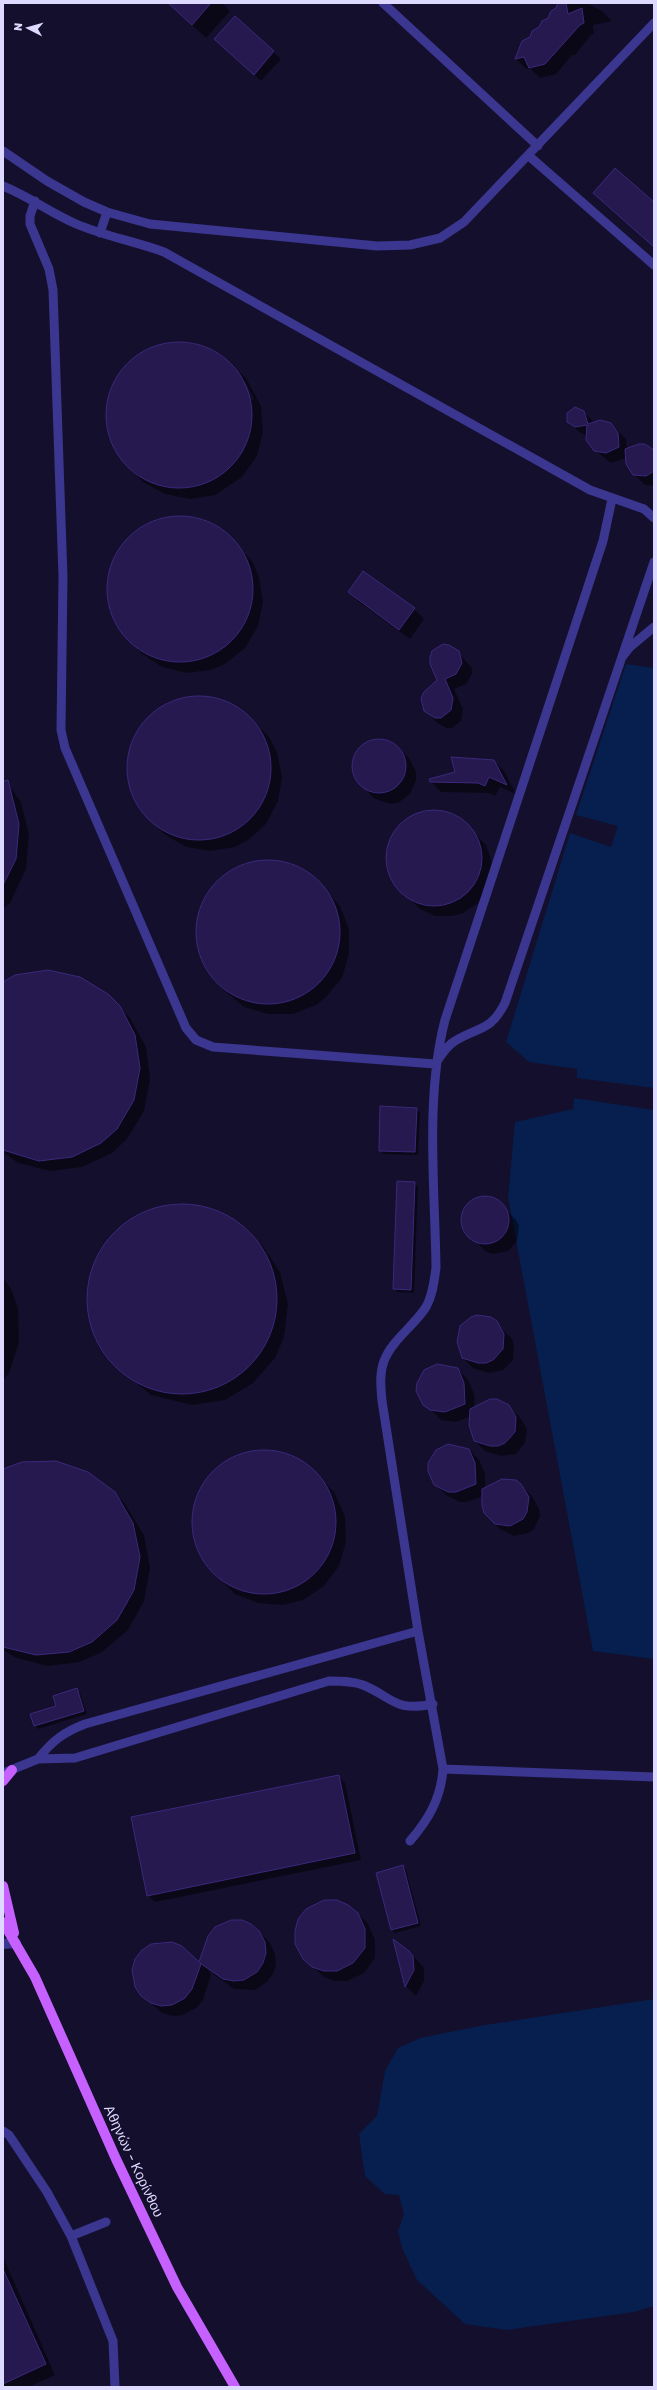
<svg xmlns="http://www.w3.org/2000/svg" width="657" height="2390" font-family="Rubik,sans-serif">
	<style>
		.water { fill: #061f4e }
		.shadow { fill: #0007 }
		.building { fill: #25194f; stroke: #3b297d }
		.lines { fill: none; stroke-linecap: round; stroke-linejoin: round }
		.service { stroke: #3b368f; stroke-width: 9 }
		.minor { stroke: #3b368f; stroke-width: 10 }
		.primary { stroke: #c661ff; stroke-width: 10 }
		.labels { text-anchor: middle; stroke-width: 3; stroke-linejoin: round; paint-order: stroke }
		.street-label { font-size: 14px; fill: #dedaff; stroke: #140f2c }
	</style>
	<rect width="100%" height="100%" fill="#140f2c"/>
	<!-- water -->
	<path class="water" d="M626,664L654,668V1088L577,1078V1069L529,1062L506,1042L570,833L611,847L618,826L576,815Z
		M574,1098L654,1110V1659L593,1651L508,1197L515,1122L573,1109Z
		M654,1999V2306L634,2312L507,2330L465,2324L417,2280L402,2248L398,2231L404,2214L399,2195L385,2194L365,2176L359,2134L377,2116L385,2071L398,2048L420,2038L485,2025Z"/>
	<!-- shadow -->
	<path class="shadow" d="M168,3H222L230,11L206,38Z
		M560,3H586L602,11L612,21L593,25L594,34L591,35L575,55H572L556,74L540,78L530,68L526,69L516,59Z
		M235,17L281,59L261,81L222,46Z
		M191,342L215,351L235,367L252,400L254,399L239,372L246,378L261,406L263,432L257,456L242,477L215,495L190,499L165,494L143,482L132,471L116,451L108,433L107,408L113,383L128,362L149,348L166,343Z
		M580,409L595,423L606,422L615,428L626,439L627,450L654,451V486L645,485L634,474L627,458L611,463L590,446L587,436L579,432L568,421V413L570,410Z
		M176,516L201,520L224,531L252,561L259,577L263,602L258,626L245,648L225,664L211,670L186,673L162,667L141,653L130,642L115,622L108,603V578L116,554L132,534L154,521Z
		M349,592L414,609L424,619L410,639L359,602Z
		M444,645L454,648L472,668V674L466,684L454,689L463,709L461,721L452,728H446L436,722L422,705L425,693L438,680Z
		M192,696L217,698L240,708L269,737L277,752L282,777L278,801L266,824L248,840L235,847L210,851L186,847L164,834L153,823L137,804L130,787L127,762L134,738L148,717L168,702Z
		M374,740H382L398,748L409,758L416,772V780L410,794L398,803L390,804L373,798L353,773L352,765L359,749Z
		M493,760L504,771L516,794L500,787L495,796L489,793L441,792L431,782Z
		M3,777L21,802L29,835L26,869L10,903L3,909Z
		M434,811L450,814L464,822L486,845L491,859L492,876L487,891L477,904L463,913L452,916H435L420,909L397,887L388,868L387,851L392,836L403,823L417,814Z
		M272,861L296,867L317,880L340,906L349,929V954L342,978L326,997L316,1005L293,1014H268L244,1007L225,991L214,980L202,960L196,935L200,911L211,889L230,872L247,864Z
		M3,983L107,995L130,1018L146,1047L150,1079L144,1111L127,1139L112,1153L82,1167L50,1171L18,1163L3,1152Z
		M417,1109L420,1112L418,1155L383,1154L380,1150Z
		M414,1183L418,1186L414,1293L398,1292L394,1289Z
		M482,1198L495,1199L516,1220L519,1226L517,1241L508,1251L493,1254L486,1252L465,1230L463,1215L470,1203Z
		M174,1204L207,1207L225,1214L262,1245L280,1272L288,1304L284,1337L275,1358L253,1383L225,1400L192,1405L151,1395L113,1364L95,1336L87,1304L96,1258L115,1231L143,1212Z
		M3,1277L12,1291L18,1309L19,1342L9,1373L3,1380Z
		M491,1318L512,1339L514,1345L513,1360L503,1370L489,1373L473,1368L462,1357Z
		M458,1369L468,1380L474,1394L475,1408L490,1400L503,1402L519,1416L527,1429L525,1443L516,1454L501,1456L485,1451L475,1441L471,1416L456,1422L441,1420L420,1398Z
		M448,1445L469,1449L479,1460L485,1474V1488L521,1485L532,1496L539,1509L540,1516L534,1529L528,1533L514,1536L500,1529L489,1518L483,1505V1496L467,1502H460L446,1495L435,1484L429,1471L432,1456L436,1451Z
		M258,1450L282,1452L305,1463L334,1492L345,1516L346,1542L339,1566L324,1586L303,1600L283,1605L258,1603L235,1594L206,1565L195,1543L192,1525L195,1500L207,1478L225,1461Z
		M3,1470L114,1493L125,1504L144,1535L150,1568L144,1601L128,1630L102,1652L80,1662L47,1666L14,1657L3,1650Z
		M77,1689L80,1693L87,1714L38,1729L35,1725Z
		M338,1776L345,1783L361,1860L155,1902L148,1895Z
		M403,1866L406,1870L421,1926L395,1933L392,1930Z
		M337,1901L357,1913L368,1924L375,1940V1958L364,1973L347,1981H335L324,1977L304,1958L306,1910L316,1904Z
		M259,1932L270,1943L275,1954L276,1964L273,1974L267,1982L255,1990L234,1989L208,1970L211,1975L203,2000L196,2008L183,2015L173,2016L162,2013L142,1995V1951L160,1942L171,1943L200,1964L209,1936Z
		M395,1942L409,1951L424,1968V1981L416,1996L406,1986Z
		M3,2257L55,2375L29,2387H3Z"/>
	<!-- building -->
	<path class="building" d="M168,3H211L192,25Z
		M558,3H566L568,14L582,8L584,23L580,25L545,64L529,68L524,57L515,59L522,41L530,37L532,31L539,27L542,21L548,18L551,11L556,8Z
		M235,16L274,51L254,75L214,39Z
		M615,168L654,202V247L593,193Z
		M106 415a73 73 0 1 1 146 0a73 73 0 1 1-146 0Z
		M575,407L584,411L588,424L600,420L611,423L618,433L619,447L606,453L594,451L586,440L587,425L575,427L567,422V413Z
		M639,444H645L654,450V471L646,476L633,475L626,464L625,449Z
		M107 589a73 73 0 1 1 146 0a73 73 0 1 1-146 0Z
		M363,571L415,608L399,630L348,592Z
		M443,644L449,645L459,651L462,663L456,674L445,679L453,698L451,710L441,718H435L424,711L421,698L424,692L437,680L430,664V657L432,651Z
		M127 768a72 72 0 1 1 144 0a72 72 0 1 1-144 0Z
		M352 766a27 27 0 1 1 54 0a27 27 0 1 1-54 0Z
		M451,757L494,760L507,785L489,777L485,786L478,783L430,782L429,779L455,772Z
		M8,780L19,824L16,859L3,885V781Z
		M386 858a48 48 0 1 1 96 0a48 48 0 1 1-96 0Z
		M196 932a72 72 0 1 1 144 0a72 72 0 1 1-144 0Z
		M48,970L80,977L108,994L120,1006L135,1035L140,1068L134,1100L117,1129L101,1143L72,1157L39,1161L3,1150V982L15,975Z
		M380,1106L417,1108L415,1152L379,1151Z
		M397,1181L415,1182L411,1290L393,1289Z
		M461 1220a24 24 0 1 1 48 0a24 24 0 1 1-48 0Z
		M87 1299a95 95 0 1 1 190 0a95 95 0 1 1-190 0Z
		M477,1315L491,1317L497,1321L504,1334L503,1349L493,1360L486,1363H478L462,1358L457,1342L460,1326L471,1317Z
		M437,1364L458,1368L464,1383L465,1404L445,1412L430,1410L423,1405L416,1391L417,1383L424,1370Z
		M490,1399H497L509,1405L516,1417L515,1432L505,1443L498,1446H490L474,1441L469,1425L470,1409Z
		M448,1444L469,1449L475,1463L476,1484L456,1492H448L434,1485L428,1471V1463L436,1450Z
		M192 1522a72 72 0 1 1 144 0a72 72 0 1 1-144 0Z
		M56,1461L88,1472L115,1492L133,1523L140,1557L134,1590L117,1620L92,1642L69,1652L36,1655L3,1647V1469L22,1462Z
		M502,1479L516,1480L521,1484L529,1497L527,1512L523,1519L510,1526L495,1524L484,1513L482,1505V1489Z
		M77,1688L84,1711L34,1726L30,1714L56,1706L53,1696Z
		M339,1775L355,1853L147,1896L131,1817Z
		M403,1865L418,1923L391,1930L376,1873Z
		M324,1900H337L348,1905L358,1913L365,1929V1948L353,1963L337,1971H324L312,1967L303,1959L295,1944V1931L298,1919L306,1909Z
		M231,1920H242L251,1924L259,1931L265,1942L266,1953L263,1963L257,1972L244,1980L234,1981L223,1979L200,1963L201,1964L192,1989L185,1998L172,2005L161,2006L151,2003L141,1996L135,1987L132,1970L135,1959L142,1950L151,1944L172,1942L182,1946L199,1962L208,1936L215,1927Z
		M393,1939L409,1951L413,1956L414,1970L405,1987Z
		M3,2269L46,2364L3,2384Z"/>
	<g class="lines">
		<!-- service -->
		<path class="service" d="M383,3L538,146
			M3,151L47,181L84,202L107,212L150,224L377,246L410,245L440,238L464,222L654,23
			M529,156L654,265
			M3,186C28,196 49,212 74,223C103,236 134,241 164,252L590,490L644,509L654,518
			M35,201L30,216V224L49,269L53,290L63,577L61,730L65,748L186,1028L196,1040L213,1047L435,1064C441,1056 446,1046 455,1041C480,1026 490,1032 505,1003L654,562
			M100,233L107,212
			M623,656L630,647L654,627
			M38,1759C52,1741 64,1732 85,1724L418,1631
			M443,1769L654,1777
			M6,1772L38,1759L75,1758L329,1681C341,1681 352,1681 363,1685C394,1698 394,1712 433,1704
			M410,1841C429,1819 441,1798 443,1769L418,1631L382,1401C381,1388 379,1374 384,1361C392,1340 414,1326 426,1307C433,1295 434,1281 436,1268C435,1189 425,1096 445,1020L603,541L612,499
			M3,2131L9,2135L47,2192L71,2236L113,2341L115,2387
			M71,2236L106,2222"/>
		<!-- minor -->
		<path class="minor" d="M3,1944L16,1943"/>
		<!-- primary -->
		<path class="primary" d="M3,1781L12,1770
			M3,1886L14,1933
			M3,1922L35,1977L116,2159L177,2287L235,2387"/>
	</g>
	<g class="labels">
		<!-- street labels -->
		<g class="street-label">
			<text transform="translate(134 2161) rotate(65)" y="5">Αθηνών - Κορίνθου</text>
		</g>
	</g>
	<!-- border -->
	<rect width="657" height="2390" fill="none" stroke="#dedaff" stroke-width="8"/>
	<!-- north arrow -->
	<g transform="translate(28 28) rotate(276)" stroke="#140f2c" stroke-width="3" paint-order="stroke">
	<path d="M0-3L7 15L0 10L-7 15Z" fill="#dedaff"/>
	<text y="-6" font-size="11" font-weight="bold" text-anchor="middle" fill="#dedaff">N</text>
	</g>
</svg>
